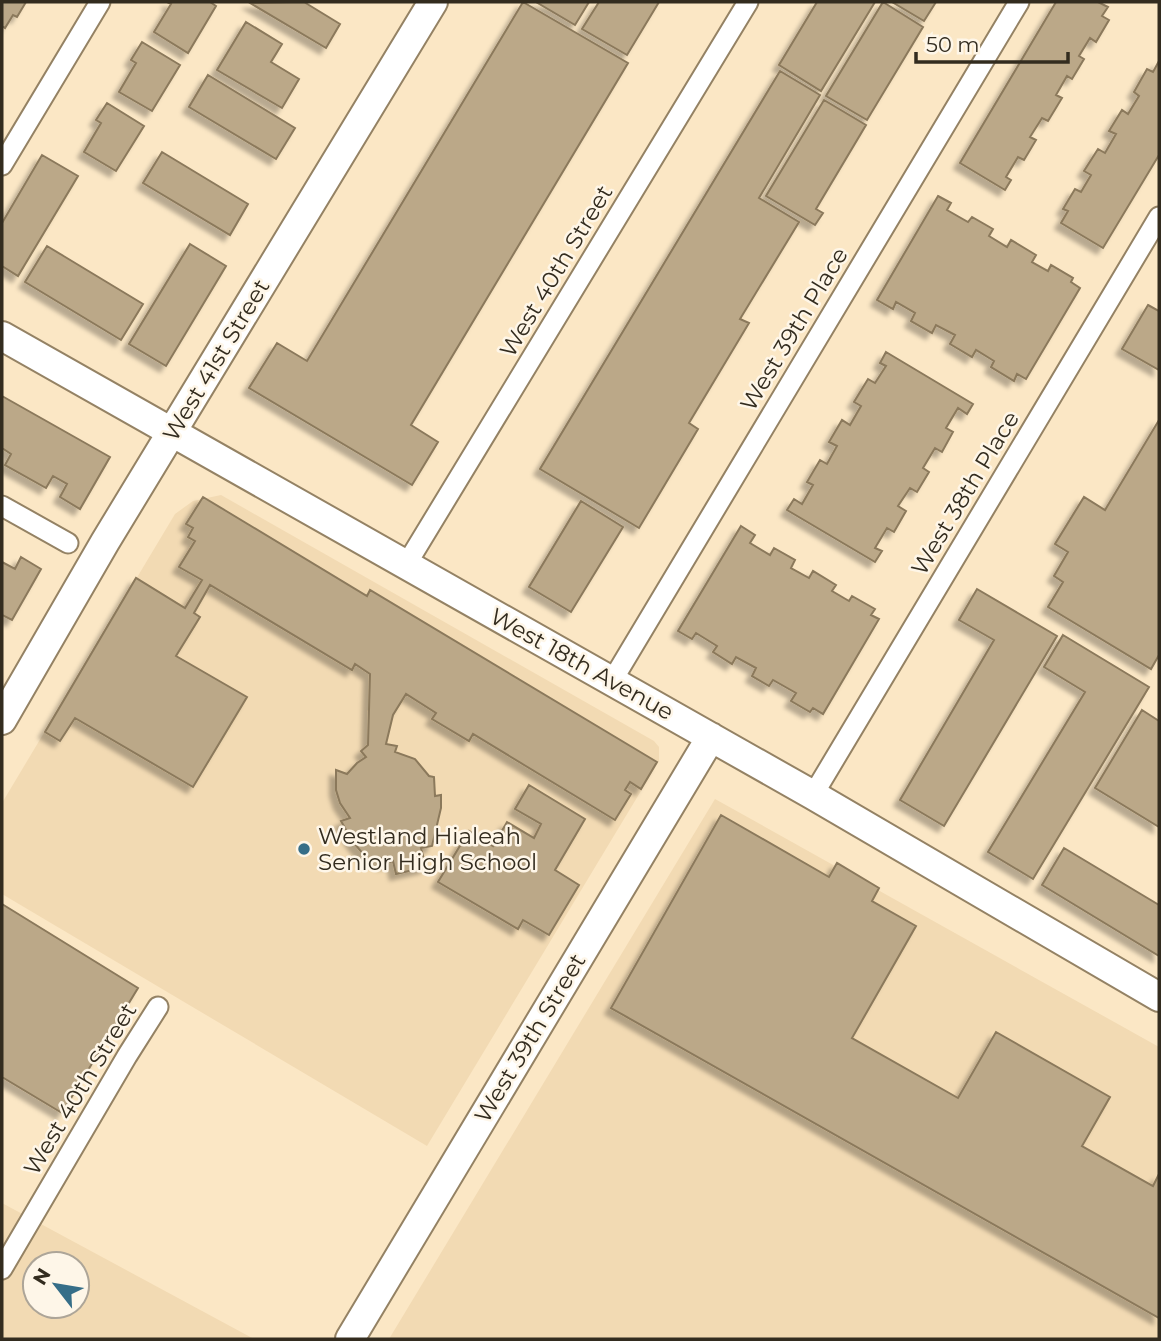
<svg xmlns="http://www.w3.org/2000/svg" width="1161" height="1341" font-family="Montserrat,sans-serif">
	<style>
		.built { fill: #f2dab3; fill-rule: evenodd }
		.building { fill: #bba888; stroke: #8b795b; stroke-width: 2; filter: url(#shadow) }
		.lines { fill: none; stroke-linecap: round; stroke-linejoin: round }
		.street-casing { stroke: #948264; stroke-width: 23 }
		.secondary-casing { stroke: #948264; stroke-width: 32 }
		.street { stroke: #fff; stroke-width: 19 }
		.secondary { stroke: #fff; stroke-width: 28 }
		.poi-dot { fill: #366e88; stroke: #fef6e8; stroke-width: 2.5 }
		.labels { text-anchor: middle; stroke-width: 5; stroke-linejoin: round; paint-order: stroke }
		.street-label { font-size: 23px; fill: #332c1f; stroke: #fef6e8 }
		.poi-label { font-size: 23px; fill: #332c1f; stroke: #fef6e8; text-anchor: start }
	</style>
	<defs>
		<filter id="shadow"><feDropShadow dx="-6" dy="6" stdDeviation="2" flood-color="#0004"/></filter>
	</defs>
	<rect width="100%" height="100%" fill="#fbe7c5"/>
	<!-- built -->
	<path class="built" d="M221,495L654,741L659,747V761L427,1146L2,894V803L175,514L193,501Z
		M715,799L1159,1047V1339H389Z
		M2,1203L254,1339H2ZM35,1264H77V1306H35Z"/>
	<!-- building -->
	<path class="building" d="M2,2H26L17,17L13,15L5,28L2,26Z
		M167,2H210L216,6L188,53L154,32L171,4Z
		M304,2L340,24L326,48L250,3Z
		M523,2L628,63L411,425L438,442L412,485L249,388L277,343L307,361Z
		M536,2H589L575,25Z
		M599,2H659L627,55L582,29Z
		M817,2H875L821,91L779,65Z
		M883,2L923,27L867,120L826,96Z
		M892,2H936L924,21Z
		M1056,2H1098L1108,7L1102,16L1109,20L1096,42L1090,38L1079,56L1084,59L1072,79L1067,76L1056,95L1062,98L1048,121L1042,118L1030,137L1036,140L1024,160L1018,157L1006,177L1011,180L1005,190L960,163Z
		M246,22L282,44L271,62L299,79L282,108L217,70Z
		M142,42L180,65L152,111L119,92L136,63L131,60Z
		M1159,61V155L1103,248L1061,223L1068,211L1063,209L1075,189L1081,192L1091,175L1084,171L1098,149L1105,153L1116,134L1109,131L1122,110L1128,114L1139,96L1134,92L1147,69L1153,72Z
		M780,71L820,95L759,198L799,222L740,319L749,323L689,423L698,429L639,528L540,469Z
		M208,75L295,128L276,159L189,107Z
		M824,100L866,125L816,209L823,213L815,225L766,196Z
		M107,103L144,126L116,171L84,152L101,123L96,120Z
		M162,152L248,204L230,235L143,183Z
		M42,155L78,176L18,276L2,266V223Z
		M938,196L951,203L947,210L968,222L972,217L993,229L989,236L1007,247L1011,240L1036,255L1032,262L1048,271L1051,265L1073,278L1071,282L1080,288L1026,379L1017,374L1014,381L991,367L994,361L976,350L972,357L950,344L955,335L936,325L932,333L911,321L915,313L896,302L893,309L877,300Z
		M190,244L226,266L166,366L129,344Z
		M47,246L143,304L121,340L25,282Z
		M1148,305L1159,311V370L1122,349Z
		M886,352L973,404L967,414L958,408L946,428L953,432L942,452L935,448L923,468L929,472L917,492L910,488L898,506L906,511L894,532L887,528L875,548L882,551L875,562L787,510L794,499L802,504L813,485L807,482L820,460L827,464L837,446L829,442L842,420L850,425L861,406L854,402L868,379L875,383L886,366L880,363Z
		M2,396L110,457L80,509L60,497L67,484L53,476L46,488L5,465L11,454L2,448Z
		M1159,420V655L1151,669L1048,607L1063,582L1054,576L1068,552L1055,544L1084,497L1105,510Z
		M203,497L367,596L370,590L657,762L641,789L630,782L625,790L631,794L615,820L473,734L469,741L432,719L436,713L406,694L393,715L386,744L397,746L395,752L415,759L429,776L434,777L435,796L441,795V808L432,846L421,848L426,867L396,874L393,861L383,864L381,858L369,861L353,842L341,821L350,818L340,803L336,790V770L347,774L357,763L366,757L361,751L368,745L370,674L355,664L352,670L210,585L194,613L200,617L176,656L247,697L193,787L75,718L60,741L45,732L136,578L185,608L202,580L179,567L195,541L188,537L193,528L186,524Z
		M581,501L623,527L571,612L529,587Z
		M741,526L755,535L750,543L770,555L774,548L795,560L791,568L809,578L813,571L836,585L832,591L849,601L852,596L875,609L871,615L879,619L823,714L813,708L810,712L791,701L796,693L773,680L769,686L752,676L756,668L736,657L732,664L713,652L717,646L696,633L692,639L678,631Z
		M21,557L41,569L12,620L2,615V562L15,569Z
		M977,589L1057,636L944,826L900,800L994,640L959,620Z
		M1063,635L1149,687L1033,879L988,852L1085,692L1044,667Z
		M1142,710L1159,721V827L1095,788Z
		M529,785L585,819L555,870L579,885L549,935L523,920L518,929L438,882L469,831L493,846L507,822L534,838L541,824L515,809Z
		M721,815L829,877L837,863L879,888L872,901L916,926L852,1038L958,1098L996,1032L1110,1097L1082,1146L1153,1186L1159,1174V1318L611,1008Z
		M1064,848L1159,905V956L1042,885Z
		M2,904L138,988L62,1113L2,1077Z"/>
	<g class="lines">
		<defs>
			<path id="street" d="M2,165L100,2
				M2,506L68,543
				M406,565L748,2
				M612,681L1019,2
				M813,795L1159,217
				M2,1269L127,1056L158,1007"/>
			<path id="secondary" d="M2,336L813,795L1159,997
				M2,720L105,542L433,2
				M350,1339L711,737"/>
		</defs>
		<!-- street casing -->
		<use href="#street" class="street-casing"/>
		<!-- secondary casing -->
		<use href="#secondary" class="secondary-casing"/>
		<!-- street -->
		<use href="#street" class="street"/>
		<!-- secondary -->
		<use href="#secondary" class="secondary"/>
	</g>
	<!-- markers -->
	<circle class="poi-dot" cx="304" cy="849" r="7"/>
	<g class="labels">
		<!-- street labels -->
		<g class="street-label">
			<text transform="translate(556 271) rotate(-59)" y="8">West 40th Street</text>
			<text transform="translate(794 329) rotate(-59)" y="8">West 39th Place</text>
			<text transform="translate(216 360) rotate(-59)" y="8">West 41st Street</text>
			<text transform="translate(965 493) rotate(-59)" y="8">West 38th Place</text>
			<text transform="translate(582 664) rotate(29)" y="8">West 18th Avenue</text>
			<text transform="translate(530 1038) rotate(-59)" y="8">West 39th Street</text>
			<text transform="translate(80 1089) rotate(-59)" y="8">West 40th Street</text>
		</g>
		<!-- poi labels -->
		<g class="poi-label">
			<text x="318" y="844">Westland Hialeah<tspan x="318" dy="26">Senior High School</tspan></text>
		</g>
	</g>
	<!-- border -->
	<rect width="1161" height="1341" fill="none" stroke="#332c1f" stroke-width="7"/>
	<!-- north arrow -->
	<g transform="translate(56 1285) rotate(301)"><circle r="33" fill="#fef6e8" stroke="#ada598" stroke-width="2"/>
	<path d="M0-5L12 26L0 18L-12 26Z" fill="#366e88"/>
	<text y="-10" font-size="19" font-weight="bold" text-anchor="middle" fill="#332c1f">N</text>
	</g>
	<!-- scale -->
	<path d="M916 52v10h152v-10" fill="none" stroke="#332c1f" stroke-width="3.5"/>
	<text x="926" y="52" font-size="21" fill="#332c1f" stroke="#fef6e8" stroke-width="5" paint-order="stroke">50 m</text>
</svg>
